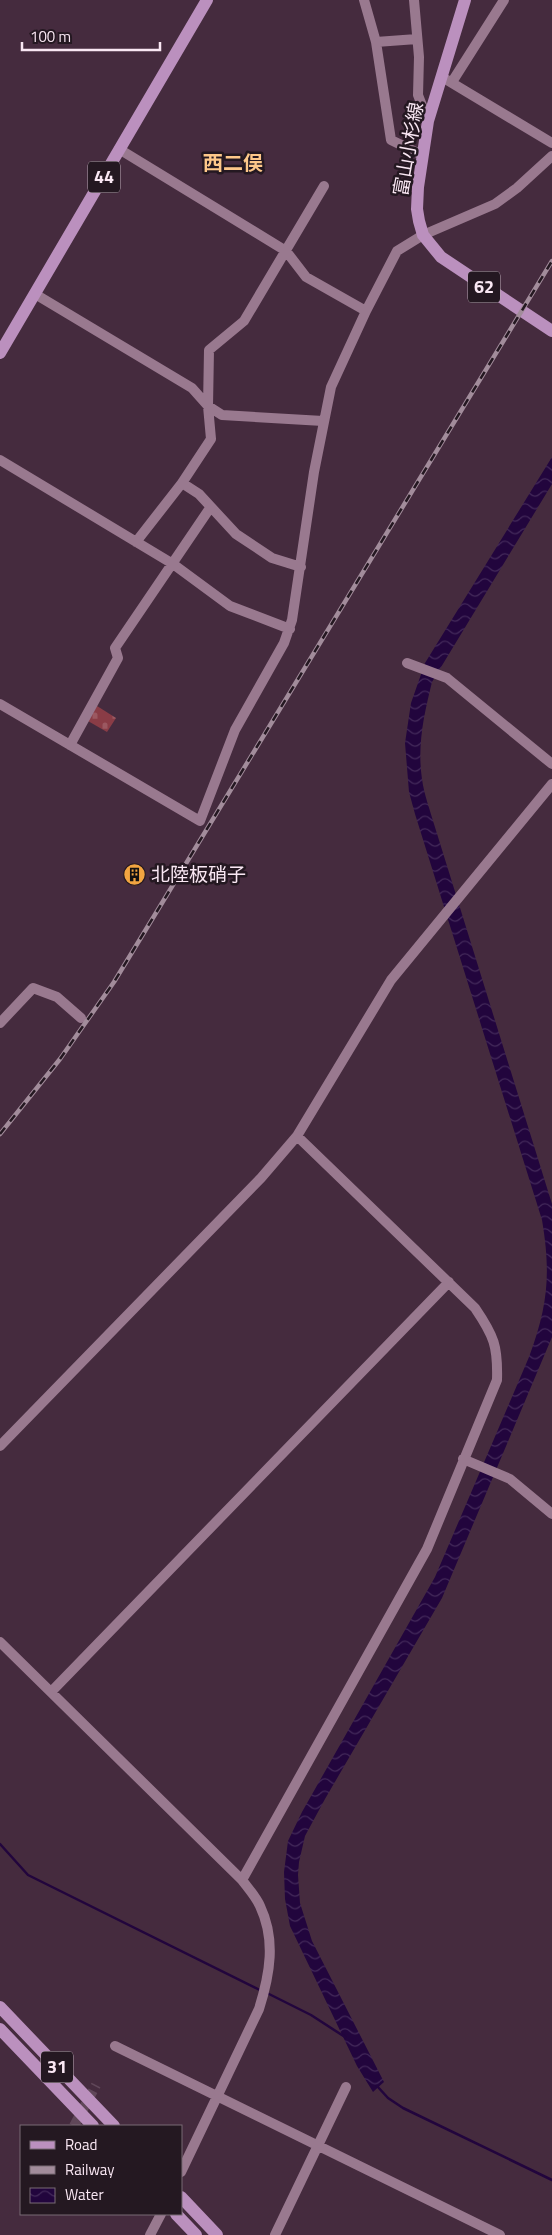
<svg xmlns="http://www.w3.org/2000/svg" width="552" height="2235" font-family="'Titillium Web','Noto Sans JP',sans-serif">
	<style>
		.cemetery { fill: url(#cemetery-stones) }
		.water { fill: url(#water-waves) }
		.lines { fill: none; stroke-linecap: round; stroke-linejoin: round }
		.stream { stroke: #22053d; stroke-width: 2.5 }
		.minor-tunnel { stroke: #604759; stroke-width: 10; stroke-dasharray: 10 5; stroke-linecap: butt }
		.minor { stroke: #99798f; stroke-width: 10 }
		.major { stroke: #bb90be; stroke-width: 12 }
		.rail-casing { stroke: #a28c9b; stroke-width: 4.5 }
		.rail { stroke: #241821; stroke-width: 2.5; stroke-dasharray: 8; stroke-linecap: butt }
		.labels { text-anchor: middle; stroke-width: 5; stroke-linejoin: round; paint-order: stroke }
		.shield { fill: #241821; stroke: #b9a9b4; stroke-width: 1 }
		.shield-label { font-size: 18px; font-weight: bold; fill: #f9e7f3 }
		.street-label { font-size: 19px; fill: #f9e7f3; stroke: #241821 }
		.poi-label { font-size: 19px; fill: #f9e7f3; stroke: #241821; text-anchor: start }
		.neighbourhood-label { font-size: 20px; font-weight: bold; fill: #fec88a; stroke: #241821 }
	</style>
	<defs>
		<pattern id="cemetery-stones" width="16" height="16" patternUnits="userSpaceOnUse" patternTransform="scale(1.25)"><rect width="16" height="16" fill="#8a3c46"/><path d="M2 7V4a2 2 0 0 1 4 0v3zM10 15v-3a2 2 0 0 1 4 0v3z" fill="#9b5861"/></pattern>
		<pattern id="water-waves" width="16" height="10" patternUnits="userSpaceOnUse" patternTransform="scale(1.25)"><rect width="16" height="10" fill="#22053d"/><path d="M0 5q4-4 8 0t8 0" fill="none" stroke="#43295a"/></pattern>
	</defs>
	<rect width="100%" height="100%" fill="#452b3e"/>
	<!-- cemetery -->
	<path class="cemetery" d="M97,706L116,718L107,732L88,721Z"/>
	<!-- water -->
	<path class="water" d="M552,457V484L432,682C424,714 417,746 422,779C424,794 430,810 434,824L552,1204V1337L442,1598L325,1799L305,1836L299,1862L298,1875L300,1903L312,1941L384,2082L373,2092L357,2066L290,1926L285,1899L284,1872L288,1841L302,1812L435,1577L529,1357C548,1306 551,1273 542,1220L415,814L409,792L405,743L411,703L425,663Z"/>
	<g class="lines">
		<!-- stream -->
		<path class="stream" d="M0,1844L28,1875L262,1991
			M267,1993L311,2015L345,2037
			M377,2086L388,2098L403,2108L552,2180"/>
		<!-- minor-tunnel -->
		<path class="minor-tunnel" d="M74,2126L96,2085"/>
		<!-- minor -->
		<path class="minor" d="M364,0L376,42L391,140L422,155
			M414,0L419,57L418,95L428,121
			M376,42L417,39
			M442,77L552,143
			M452,82L504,0
			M119,149L286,251L306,277L366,311
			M35,294L192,388L208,406L222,415L323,421
			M0,460L173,564L230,606L290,629
			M182,483L199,494L236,534L272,558L301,567
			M136,542L182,483L211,439L208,406L209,350L244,321L324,186
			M407,663L447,678L552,764
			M0,704L200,821L235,730L284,643L292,620L314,472L331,387L366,311L397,251L423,235L495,204L517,188L552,156
			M70,745L118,658L115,648L210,508
			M0,1023L33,988L57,997L81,1018
			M0,1446L261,1178L297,1136L391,980L552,784
			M463,1459L510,1479L552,1514
			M0,1642L242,1880C248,1888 256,1897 260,1906C276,1940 270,1974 259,2009L181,2172
			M51,1692L449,1282
			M242,1880L427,1549L497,1380C498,1346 494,1336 475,1308L297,1136
			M115,2046L500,2235
			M150,2235L161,2214
			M275,2235L346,2087"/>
		<!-- major -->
		<path class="major" d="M465,0L428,121L418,187L417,209L419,221L423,235L441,257L552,331
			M0,353L207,0
			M0,2007L114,2126
			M0,2029L93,2126
			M181,2197L217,2235
			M176,2214L196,2235"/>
		<defs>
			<path id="rail" d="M0,1134L60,1059L114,982L552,261"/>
		</defs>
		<!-- rail casing -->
		<use href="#rail" class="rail-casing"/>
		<!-- rail -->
		<use href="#rail" class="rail"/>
	</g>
	<!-- icons -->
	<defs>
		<symbol id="building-disc" viewBox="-11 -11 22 22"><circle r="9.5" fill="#f2a541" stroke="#241821"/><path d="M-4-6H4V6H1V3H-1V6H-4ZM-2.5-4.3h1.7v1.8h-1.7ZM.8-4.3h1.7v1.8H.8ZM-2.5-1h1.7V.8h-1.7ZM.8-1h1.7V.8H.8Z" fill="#111"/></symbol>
	</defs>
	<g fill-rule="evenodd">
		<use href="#building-disc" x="122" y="862" width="25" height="25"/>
	</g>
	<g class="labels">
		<!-- shield labels -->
		<g class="shield">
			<rect x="88" y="161.5" width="32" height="31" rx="4"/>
			<rect x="468" y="271.5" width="32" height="31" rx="4"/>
			<rect x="41" y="2051.5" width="32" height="31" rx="4"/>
		</g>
		<g class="shield-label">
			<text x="104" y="183">44</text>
			<text x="484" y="293">62</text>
			<text x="57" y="2073">31</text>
		</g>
		<!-- street labels -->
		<g class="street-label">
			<text transform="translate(408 149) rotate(-80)" y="7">富山小杉線</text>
		</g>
		<!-- poi labels -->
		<g class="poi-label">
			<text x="151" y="881">北陸板硝子</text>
		</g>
		<!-- neighbourhood labels -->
		<g class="neighbourhood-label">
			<text x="233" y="170">西二俣</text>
		</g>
	</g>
	<!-- legend -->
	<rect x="20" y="2125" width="162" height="90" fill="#241821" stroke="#796b75"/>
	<rect x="30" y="2141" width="25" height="8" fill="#bb90be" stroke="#796b75"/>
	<text x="65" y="2150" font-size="15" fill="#f9e7f3">Road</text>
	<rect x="30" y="2166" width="25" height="8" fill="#a28c9b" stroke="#796b75"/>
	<text x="65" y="2175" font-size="15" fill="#f9e7f3">Railway</text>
	<rect x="30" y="2188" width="25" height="15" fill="url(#water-waves)" stroke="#796b75"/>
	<text x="65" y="2200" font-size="15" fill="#f9e7f3">Water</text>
	<!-- scale -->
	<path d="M22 42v8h138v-8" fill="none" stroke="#f9e7f3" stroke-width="2.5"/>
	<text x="30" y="42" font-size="15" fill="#f9e7f3" stroke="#241821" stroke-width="4" paint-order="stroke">100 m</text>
</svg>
